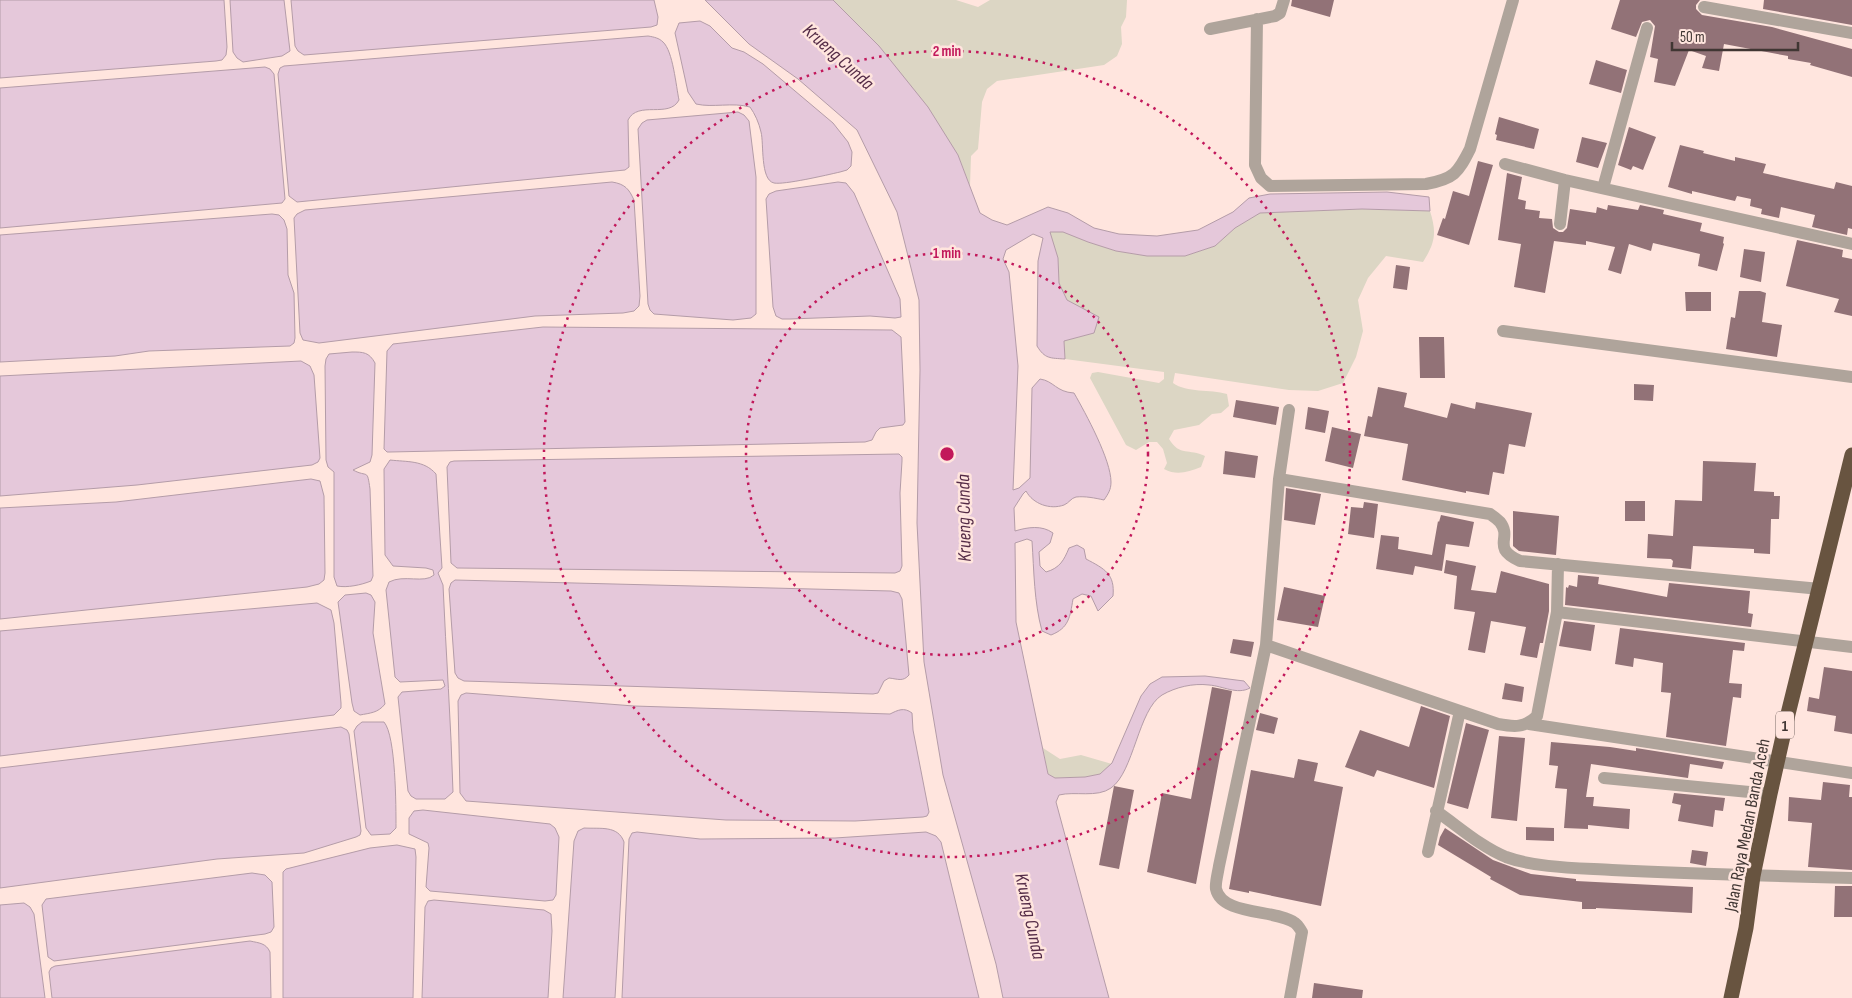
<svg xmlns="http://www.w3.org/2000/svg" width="1852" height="998" font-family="'Sofia Sans Condensed',sans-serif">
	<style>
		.green { fill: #dcd6c4 }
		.water { fill: #e5c8da; stroke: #b49ca8 }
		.building { fill: #927277 }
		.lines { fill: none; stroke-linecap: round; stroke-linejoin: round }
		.street { stroke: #afa49b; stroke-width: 12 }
		.highway { stroke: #685440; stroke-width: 15 }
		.ring { fill: none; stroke: #c2185b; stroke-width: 2.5; stroke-dasharray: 2.5 5 }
		.labels { text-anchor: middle; stroke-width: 5; stroke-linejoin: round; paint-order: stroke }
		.shield { fill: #ffe5de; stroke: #796a66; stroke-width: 1 }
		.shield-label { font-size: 16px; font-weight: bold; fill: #403633 }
		.street-label { font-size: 18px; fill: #403633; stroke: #ffe5de }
		.water-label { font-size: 19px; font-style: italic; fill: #552c47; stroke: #ffe5de }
		.centre { fill: #c2185b; stroke: #ffe5de; stroke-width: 2.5 }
		.ring-label { font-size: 15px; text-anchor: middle; font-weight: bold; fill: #c2185b; stroke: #ffe5de; stroke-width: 5; stroke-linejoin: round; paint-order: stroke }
	</style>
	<rect width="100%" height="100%" fill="#ffe5de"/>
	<!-- green -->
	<path class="green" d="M833,0H956L978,7L990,0H1127L1126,17L1121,27L1122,44L1117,56L1104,65L997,81L987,89L982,102L978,149L971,156L970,186L958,155L879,46Z
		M1362,209L1430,211C1437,233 1435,243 1423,262L1386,256L1368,278L1358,300L1363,331L1356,357L1343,383L1318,391L1289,390L1175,373L1173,383C1187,393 1210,389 1227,394L1229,406L1221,413L1212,414L1199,425L1174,430L1169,439C1180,457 1189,448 1205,456L1201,467C1188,472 1177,476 1164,469L1167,463L1163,449L1157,442H1149L1136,450L1126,445L1090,378L1092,373L1098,372L1159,383L1164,379V372L1065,359L1064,341L1094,333L1067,300L1059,283L1058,258L1049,232H1063L1088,242L1116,251L1147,256H1185L1215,246L1235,228L1260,213Z
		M1043,748L1060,759L1081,755L1112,764L1100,774L1085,777L1055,778L1048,774Z"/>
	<!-- water -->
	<path class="water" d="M0,0H224L227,47L226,55L222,60L216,61L0,78Z
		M230,0H284L290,51L282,56L243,62L237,58L233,52Z
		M291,0H654L658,17L657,25L651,27L304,55L298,51L295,46Z
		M705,0H833L879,46L928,107L958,155L980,213L992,220L1007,225L1048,207L1068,213L1094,228L1119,234L1157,236L1198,230L1233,212L1249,198L1270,194L1387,192L1429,197L1430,211L1362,209L1260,213L1235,228L1215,246L1185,256H1147L1116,251L1088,242L1063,232H1050L1058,258L1059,283L1067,300L1099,317L1094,333L1064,341L1065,359C1050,358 1045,359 1037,346L1038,261L1043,238L1033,234L1006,250L1003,259L1009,272L1018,366L1013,490L1019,488L1030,478L1032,388L1040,379C1054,381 1056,392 1074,393C1086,414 1111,460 1111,482C1111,490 1108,494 1104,500C1095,498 1085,496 1076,497C1071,498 1069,503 1064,505C1050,510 1033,504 1026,491L1023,494L1014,508L1015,531C1028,527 1042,525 1053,533L1050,543L1039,552L1040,566L1046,572C1060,568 1064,560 1069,548L1077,545L1084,549L1086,559C1105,569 1115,574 1113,596L1098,611L1091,596L1082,594L1073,599C1070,617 1069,628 1051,635L1042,631C1034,602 1034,571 1032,541L1027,539L1015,543L1016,622L1048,774L1055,778L1085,777L1100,774L1112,763L1141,696L1150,684L1162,677L1205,676L1244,681L1250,688C1237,695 1223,686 1209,685C1193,683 1176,687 1162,695C1138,710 1134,772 1111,788C1097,798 1075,791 1059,795L1056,802L1109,998H1003L996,964L943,775L924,662L917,523L920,370L919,300L897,212L857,130L798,79L749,44Z
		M700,21L710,26L732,48L744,52L763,64L833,123L848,142L852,152L851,166L847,170L840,172C827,175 784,185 774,183C760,180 764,143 761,132C759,123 755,114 750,107C732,102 713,108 696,104L688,92L675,33L679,23Z
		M648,36C654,37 659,38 663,42C673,51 676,86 679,100C669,119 638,100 628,120L629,167L625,170L297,202L289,196L278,74L280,68L284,66Z
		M265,67L270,69L274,74L285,199L282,203L0,228V88Z
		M738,112L744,115L749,121L756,177V314L751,318L733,320L654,314L650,310L648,304L638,129L642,123L647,120Z
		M612,182C625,184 629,189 634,200L640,296L639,306L634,311L623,313L535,316L319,343L303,340L300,333L294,218L297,214L305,210Z
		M838,182L846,183L854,193L900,299L901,317L895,318L870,316L790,319H782L776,316L773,307L766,199L769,194L776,191Z
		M272,214L279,215L284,220L287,229L288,275L294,293L295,338L294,343L290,346L149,351L115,356L0,362V235Z
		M543,327L892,330L901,337L905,422L903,425L880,428L876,432L872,440L865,442L390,452H387L384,449L387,351L393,344Z
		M352,352C363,352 369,352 375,363L372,455L370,462L353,470C368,478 367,468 370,489L373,576L371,581C361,585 347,588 337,586L334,577V472L328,467L326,460L325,366L326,359L329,354Z
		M301,361L310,366L314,375L320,458L318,462L312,465L137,485L0,496V376Z
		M899,454L902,457V461L900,493L902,566L900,571L895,573L457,568L451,563L447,467L450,462L454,461Z
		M390,460C407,462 424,460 436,474L442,568L438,573L443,585C446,654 451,723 453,792L445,799H416L411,796L408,791L398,697L402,692L441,689L445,686L443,680L400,682L395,677L386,590L389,582C404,574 424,584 434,575L433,570L426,568L393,566L385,555L384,469Z
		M311,479L320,481L324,496L325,573L324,580L319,584L307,587L0,619V508L116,502Z
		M455,580L891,591L899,593L902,599L909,675C903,682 898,679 889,678L884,681L878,693L873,694L464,681L458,678L455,673L449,589L451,583Z
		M366,593L371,595L375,602L373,633L385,704C378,713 370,713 360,715L354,711L352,703L338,602L345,595Z
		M317,603L331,610L334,623L341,703V708L334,715L0,756V631Z
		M466,693L634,706L890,714C898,710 904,707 912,713L913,730L929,812L927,816L923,817L855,821L726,820L466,801L460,793L458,701L461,695Z
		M362,722H384C396,736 396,807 396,828L390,834L371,835L366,828L354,731L357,726Z
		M341,727L347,730L349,734L361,831L360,835L356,837L304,853L217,859L0,888V768Z
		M423,810L550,824L555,828L559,837L556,895L553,900L545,901L430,891L426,887L429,848L428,843L409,834V818L414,811Z
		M584,828C600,829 618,825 624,842L615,998H563L574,841L578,831Z
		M637,832L700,839L835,838L926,832L936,836L941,842L979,998H622L629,839L632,833Z
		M397,845L415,849L416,857L413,998H283V872L286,869L370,848Z
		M252,873L265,875L272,882L274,927L271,932L265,934L54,961L48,957L42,905L46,899Z
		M434,900L544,910L551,914L552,931L548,998H422L425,907L428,901Z
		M24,903L30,907L34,914L45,998H0V905Z
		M250,941C259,943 266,943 270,952L271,998H52L49,972L51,968L55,966Z"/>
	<!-- building -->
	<path class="building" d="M1292,0H1334L1330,17L1291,6Z
		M1620,0H1700L1696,5V9L1702,15L1772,27L1852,49V77L1810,65L1811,63L1788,59V56L1724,44L1719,71L1702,68L1706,56L1689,50L1675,86L1654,82L1658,59L1650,57L1655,26L1650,20L1642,22L1636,37L1611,29Z
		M1764,0H1852V25L1763,9Z
		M1596,60L1627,70L1621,93L1589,84Z
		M1499,117L1539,129L1534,149L1496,140L1497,135L1495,134Z
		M1629,127L1656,137L1643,170L1633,166L1631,170L1618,165Z
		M1582,137L1607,143L1598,168L1576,162Z
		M1680,145L1704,151L1703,153L1735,161V157L1766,164L1763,173L1834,189L1836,182L1852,186V229L1848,228L1847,235L1812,227L1815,215L1781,207L1779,218L1761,214L1762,209L1750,206L1751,199L1737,196L1735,201L1692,191V194L1668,187Z
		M1478,161L1493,165L1469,245L1437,235L1443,218L1445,219L1453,191L1469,196Z
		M1507,173L1522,177L1518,199L1526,201L1525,209L1540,211L1539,218L1552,219L1553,228L1559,232H1563L1567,228L1570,209L1596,213L1597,207L1607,210L1608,205L1638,210L1640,205L1664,210L1663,214L1702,223L1700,231L1724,237L1723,243L1724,244L1717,271L1698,266L1700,254L1653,243L1651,251L1629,244L1621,274L1608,270L1615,247L1586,241V245L1554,241L1545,293L1514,287L1521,244L1498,240Z
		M1797,240L1843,250L1842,257L1852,259V316L1834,312L1839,299L1786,286Z
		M1744,249L1765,252L1761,282L1740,277Z
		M1396,265L1410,267L1407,290L1393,288Z
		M1739,291H1760L1766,293L1762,322L1782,325L1777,357L1726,349L1731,317L1735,318Z
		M1685,292H1711V311H1686Z
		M1419,337H1444L1445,378H1420Z
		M1634,384L1654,385L1653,401L1634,400Z
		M1378,387L1407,393L1404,407L1447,418L1451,403L1475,409L1476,402L1532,413L1525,447L1509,444L1504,474L1493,472L1489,495L1466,491V493L1402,480L1408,444L1364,436L1368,416L1372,417Z
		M1236,400L1279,407L1276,425L1233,417Z
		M1308,407L1329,411L1325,433L1305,429Z
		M1332,427L1361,434L1353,468L1325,461Z
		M1225,451L1258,456L1255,478L1223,474Z
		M1703,461L1756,463L1754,491L1774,492V496H1780L1779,519H1771L1770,554L1754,553V549L1693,546L1691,569L1672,567L1673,561L1671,559L1647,558L1648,534L1673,536L1675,500L1702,501Z
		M1286,488L1321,494L1315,525L1284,520Z
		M1625,501H1645V521H1625Z
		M1364,502L1378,504L1374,538L1348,534L1351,507L1363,508Z
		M1513,511L1559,516L1556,555L1519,551L1513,546Z
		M1441,515L1474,522L1469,547L1446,544L1442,571L1415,566L1413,575L1376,569L1381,535L1399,537L1398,549L1432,555L1438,521L1439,522Z
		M1446,560L1476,566L1471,590L1496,593L1501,571L1549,584V611L1543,643H1540L1537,658L1520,655L1526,627L1491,621L1485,653L1468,650L1475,612L1454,609L1457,576L1444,573Z
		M1578,575L1599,577L1598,584L1667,597L1669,583L1750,591L1748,613L1753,614L1751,627L1565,605L1566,587L1568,588L1569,585L1577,587Z
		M1284,587L1325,596L1318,627L1277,620Z
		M1564,621L1595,625L1591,651L1559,646Z
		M1620,628L1745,643L1744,651L1733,650L1729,683L1742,684L1741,698L1733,697L1726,746L1666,737L1671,693L1661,692L1663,663L1634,658L1633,667L1615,664Z
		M1233,639L1254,642L1251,657L1230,653Z
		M1824,667L1852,671V734L1834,731L1836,716L1807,711L1809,697L1819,699Z
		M1505,683L1524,687L1522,702L1502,699Z
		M1212,687L1232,691L1196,884L1147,872L1162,793L1191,799Z
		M1421,706L1450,716L1434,788L1377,770L1374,777L1345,767L1360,730L1409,747Z
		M1260,713L1278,718L1274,734L1256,730Z
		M1466,723L1489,730L1468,809L1447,803Z
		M1499,736L1525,738L1517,821L1491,818Z
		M1551,742L1610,747L1636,751V748L1724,762L1722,769L1690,764L1688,778L1591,764L1586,797H1594L1593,806L1630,809L1629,829L1588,825V829L1564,828L1567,789L1555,788L1558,766L1549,765Z
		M1298,759L1318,763L1314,781L1343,787L1321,906L1249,891V893L1229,889L1251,770L1294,778Z
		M1823,782L1850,785L1849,797H1852V870L1808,867L1812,823L1788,821L1789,797L1821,800Z
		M1114,786L1134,790L1119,869L1099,865Z
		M1674,793L1725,798L1723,811L1715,810L1713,827L1678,821L1681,805L1672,803Z
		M1526,827L1554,828V841L1526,840Z
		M1445,828L1493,860L1531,874L1576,879V881L1693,887L1692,913L1596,908V909H1582V902L1520,895L1490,879L1491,877L1438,845L1440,837Z
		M1692,850L1708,852L1706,866L1690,863Z
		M1835,886H1852V917H1834Z
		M1314,983L1363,990L1362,998H1312Z"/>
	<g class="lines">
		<!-- street -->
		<path class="street" d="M1704,7L1852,33
			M1257,19L1255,165L1261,178L1270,186L1426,184C1454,179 1458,173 1470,149L1513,0
			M1210,29L1275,16L1280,13L1284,0
			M1505,164L1565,180L1852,244
			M1603,188L1647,28
			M1560,224L1565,180
			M1503,331L1852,377
			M1289,410L1279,479L1266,645L1219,866C1218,873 1215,883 1216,889C1222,916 1276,909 1295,923C1298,925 1300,929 1302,932L1290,998
			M1279,479L1490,514C1493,516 1497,519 1500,522C1513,539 1490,547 1520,561L1820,589
			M1557,612L1852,647
			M1266,645L1498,724C1514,727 1525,728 1537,716L1557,612L1558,564
			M1529,724L1852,773
			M1604,778L1770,794
			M1436,811C1458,826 1481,847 1506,857C1536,868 1580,868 1612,870C1692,874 1772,876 1852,878
			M1428,852L1460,711"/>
		<!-- highway -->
		<path class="highway" d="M1731,998L1746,928L1753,876L1770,794L1788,714L1852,455"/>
	</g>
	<!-- distance rings -->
	<g class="ring">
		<circle cx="947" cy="454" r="201"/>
		<circle cx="947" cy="454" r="403"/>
	</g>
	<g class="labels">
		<!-- shield labels -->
		<rect class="shield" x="1776" y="711.5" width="18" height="27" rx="4"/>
		<g class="shield-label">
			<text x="1785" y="731">1</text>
		</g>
		<!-- street labels -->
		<g class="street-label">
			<text transform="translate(1747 825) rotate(-79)" y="6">Jalan Raya Medan Banda Aceh</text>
		</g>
		<!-- water labels -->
		<g class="water-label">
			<text transform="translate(839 56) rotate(42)" y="7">Krueng Cunda</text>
			<text transform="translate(963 518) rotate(-91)" y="7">Krueng Cunda</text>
			<text transform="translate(1031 916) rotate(78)" y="7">Krueng Cunda</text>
		</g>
	</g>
	<circle cx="947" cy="454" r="8" class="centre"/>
	<g class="ring-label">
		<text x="947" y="56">2 min</text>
		<text x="947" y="258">1 min</text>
	</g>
	<!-- scale -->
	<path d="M1672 42v8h126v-8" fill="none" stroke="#403633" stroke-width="2.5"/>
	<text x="1680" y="42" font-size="15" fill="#403633" stroke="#ffe5de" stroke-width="4" paint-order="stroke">50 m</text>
</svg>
